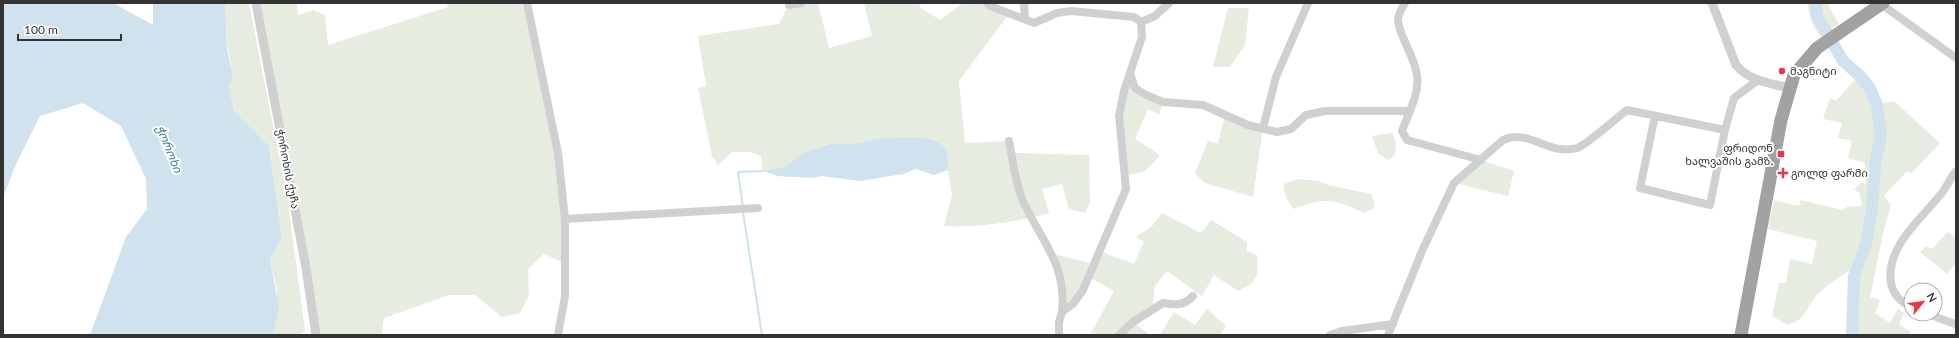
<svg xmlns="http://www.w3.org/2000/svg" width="1959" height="338" font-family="Lato,'Noto Sans Georgian',sans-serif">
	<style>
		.green { fill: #e6ecdf }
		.water { fill: #cfe2ee }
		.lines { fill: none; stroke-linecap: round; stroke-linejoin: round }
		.stream { stroke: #cfe2ee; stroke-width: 2 }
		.river { stroke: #cfe2ee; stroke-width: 12 }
		.minor { stroke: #d0d0d0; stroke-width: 8 }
		.tertiary { stroke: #d0d0d0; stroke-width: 9 }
		.trunk { stroke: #a2a2a2; stroke-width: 13 }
		.poi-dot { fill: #e63946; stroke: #fff; stroke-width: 1.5 }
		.labels { text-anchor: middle; stroke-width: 4; stroke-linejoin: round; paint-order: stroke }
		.poi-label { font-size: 11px; fill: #333; stroke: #fff; text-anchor: start }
		.street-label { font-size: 11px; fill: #333; stroke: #fff }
		.water-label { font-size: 12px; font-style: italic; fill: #3f7597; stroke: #fff }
	</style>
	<rect width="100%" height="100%" fill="#fff"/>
	<!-- green -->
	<path class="green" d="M225,3H249L288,202L305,331L300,335H273L277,290L270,260L282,237L269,146L234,111L229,88L233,76L227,44Z
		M256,3H297L298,15L313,10L325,15L328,45L448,7L447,3H527L558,153L566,264L544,254L528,269L529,295L520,313L502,317L475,295H449L384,318L382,335H316Z
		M801,3H818L829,48L872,36L864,3H919L921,8L940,20L963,3H987L1009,14L959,81L965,143L1009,141L1012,153L1089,155L1090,202L1085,213L1069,209L1062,184L1042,189L1049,213C1019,222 974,228 944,226L952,195L948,170L949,161L915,138H880L853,144H830L801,154L785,167L763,171L761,156L751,152H732L718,165L712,156L698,88L706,86L698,36L779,24L789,5Z
		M1807,3H1827L1839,24L1820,36L1812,23Z
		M1228,8H1249L1245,45L1230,67H1213Z
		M1859,75L1870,88L1877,105L1894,101L1940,143L1911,174L1907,171L1884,196L1891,205L1883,234L1870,297L1880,300L1875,313L1890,323L1898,309L1904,313L1899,324L1911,332L1908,335H1852L1854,276L1850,270C1840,277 1828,284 1819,293C1805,306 1808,320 1787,325L1772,316L1779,283H1786L1790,259L1812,264L1817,241L1768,229L1774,200L1799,206L1801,200L1842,210L1849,206L1859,207L1862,204L1860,194L1854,189L1861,183L1866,184L1865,163L1848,158L1852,141L1838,138L1842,123L1823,119L1830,98L1836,101Z
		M1128,80L1135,88L1163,102L1159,115L1148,109L1135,139L1160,155C1148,170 1144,174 1125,175L1119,116Z
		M1225,115L1263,128L1253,197L1205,183L1195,173L1208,141L1218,143Z
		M1392,133L1396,142L1395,155L1388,160L1378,153L1372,136Z
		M1481,160L1514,171L1508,196L1454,183Z
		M1298,179L1318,181L1328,185L1371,194L1374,201V208L1364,213C1334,199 1325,197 1294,209C1288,203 1283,193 1284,184Z
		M1162,213L1201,233L1211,220L1247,242V251L1257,255C1258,278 1259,280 1238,291L1214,275L1202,296L1167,271L1155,286L1152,310L1133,322L1150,335H1090L1114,291L1089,277L1083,290L1062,312L1053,254L1094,264L1099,251L1134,264L1144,242L1136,237L1152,226Z
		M1948,232L1956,238V263L1947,274L1920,252L1926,246L1932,249Z
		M1207,309L1226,326L1220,335H1160L1174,312L1195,325Z"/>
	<!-- water -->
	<path class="water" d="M3,3H113L153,25V3H225L227,49L233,76L229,88L234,111L269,146L282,237L270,260L279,307L273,335H90L126,237L147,209L146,179L121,126L83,103L40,116L16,164L3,197L4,156L3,155Z
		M880,138C906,140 954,127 948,170L934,175L916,169L903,174L860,181L822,176L812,178L777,176L763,171L785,167L801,154L830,144H853Z"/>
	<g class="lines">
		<!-- stream -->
		<path class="stream" d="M743,207L738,172L763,171
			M743,212L762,335"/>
		<!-- river -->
		<path class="river" d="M1815,3L1817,16L1843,61L1859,75L1870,88L1877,105L1881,136L1875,164L1872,210L1866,244L1854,276L1852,335"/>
		<!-- minor -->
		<path class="minor" d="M527,3L558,153L565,219V296L558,335
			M987,3L990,6L1034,23L1057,13L1071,11L1134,17L1141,22
			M1024,3L1025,19
			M1405,3C1402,8 1398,14 1398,20C1398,33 1415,58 1417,75C1420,93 1408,114 1402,131L1407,140L1481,160
			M1881,4L1956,58
			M789,5L801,3
			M1141,22L1155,16L1169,3
			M1130,73L1135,88L1146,95L1163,102L1203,105L1248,125L1277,132L1291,129L1306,115L1325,111H1409
			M1655,116L1640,188L1710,205L1725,130L1734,98L1758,80
			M1263,128L1276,77L1308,3
			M1009,141C1013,160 1015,183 1023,201C1041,241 1067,264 1062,312
			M565,219L758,208
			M1911,307C1884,294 1887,267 1900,244C1908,229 1930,208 1941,194C1947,187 1950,178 1956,171
			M1928,314L1955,324
			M1059,335V322L1062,312L1073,304L1083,290L1126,189L1119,116L1124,91L1142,37L1141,22
			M1119,335L1133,322L1163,303C1175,305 1184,306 1193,296
			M1330,335L1342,331L1393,324
			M1388,335L1422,251L1454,183L1503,140C1529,128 1548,156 1577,148C1586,146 1617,117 1627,110L1725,130"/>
		<!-- tertiary -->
		<path class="tertiary" d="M256,3L306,268L316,335
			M1712,3L1736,65C1749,81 1770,83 1789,88"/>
		<!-- trunk -->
		<path class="trunk" d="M1741,335L1781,120L1794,75L1817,48L1883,3"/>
	</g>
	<!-- markers -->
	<g class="poi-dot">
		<circle cx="1782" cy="71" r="4"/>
		<rect x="1777" y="150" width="8" height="8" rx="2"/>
		<path d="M1781 167h4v4h4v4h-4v4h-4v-4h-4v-4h4z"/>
	</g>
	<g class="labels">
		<!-- poi labels -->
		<g class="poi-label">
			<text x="1790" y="75">მაგნიტი</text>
			<text x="1773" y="152" text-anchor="end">ფრიდონ<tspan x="1773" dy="13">ხალვაშის გამზ.</tspan></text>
			<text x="1791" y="177">გოლდ ფარმი</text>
		</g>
		<!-- street labels -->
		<g class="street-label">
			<text transform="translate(288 169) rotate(79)" y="4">ჭოროხის ქუჩა</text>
		</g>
		<!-- water labels -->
		<g class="water-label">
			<text transform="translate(169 149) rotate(68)" y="4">ჭოროხი</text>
		</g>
	</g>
	<!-- border -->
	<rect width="1959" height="338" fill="none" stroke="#333333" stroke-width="8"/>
	<!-- north arrow -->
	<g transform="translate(1923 302) rotate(61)"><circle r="19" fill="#ffffff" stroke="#adadad"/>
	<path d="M0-3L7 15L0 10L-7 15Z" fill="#e63946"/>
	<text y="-6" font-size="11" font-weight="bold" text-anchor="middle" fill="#333333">N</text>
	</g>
	<!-- scale -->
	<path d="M18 34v6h103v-6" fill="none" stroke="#333333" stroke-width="2"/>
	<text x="24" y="34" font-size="12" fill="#333333" stroke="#ffffff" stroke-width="3" paint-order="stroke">100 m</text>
</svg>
